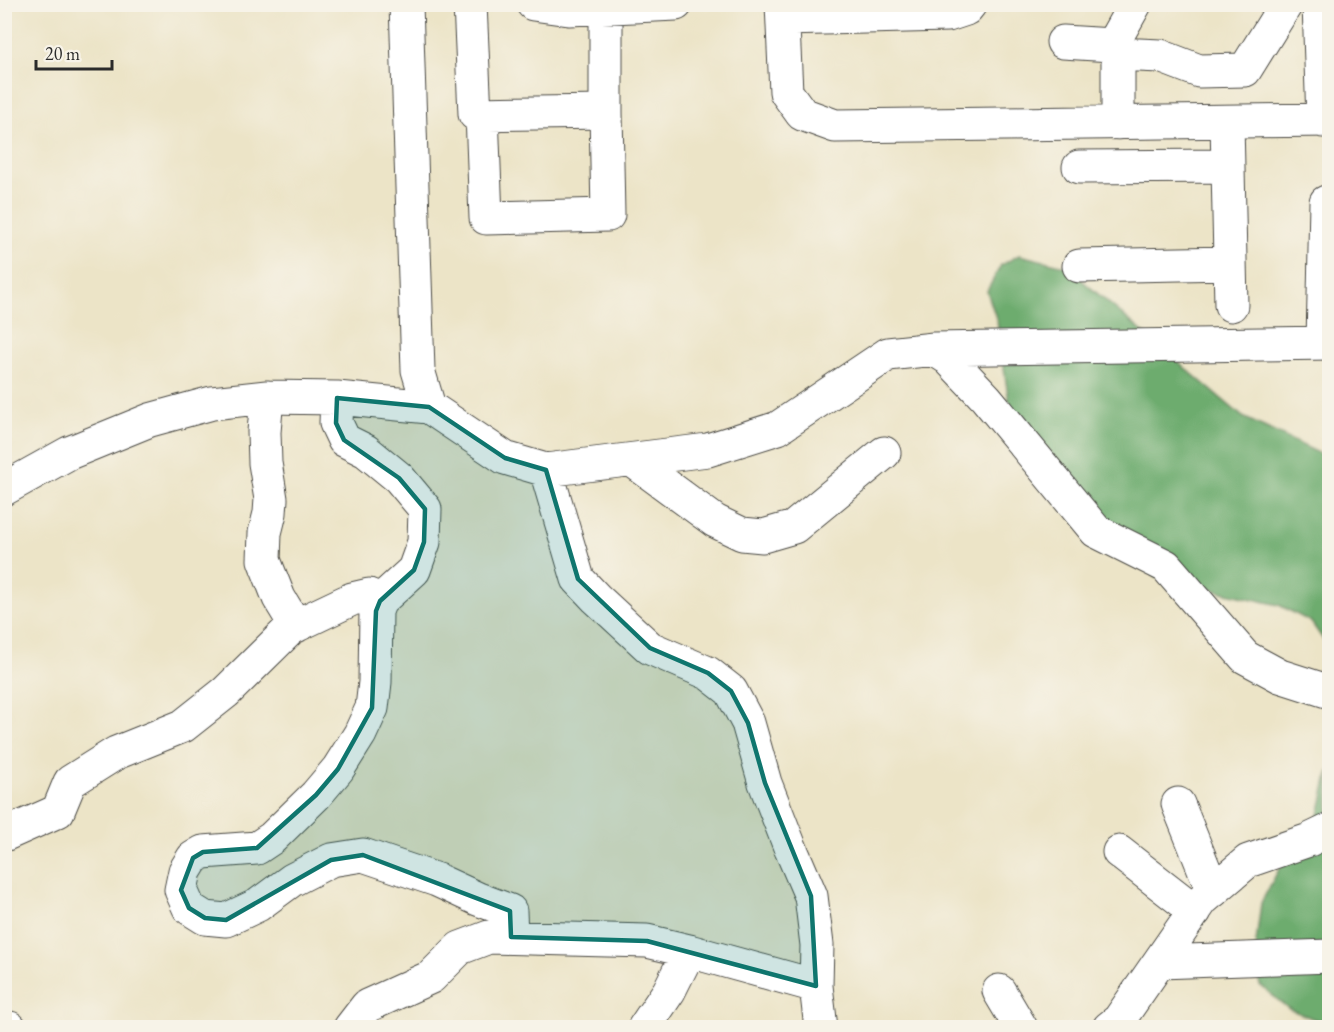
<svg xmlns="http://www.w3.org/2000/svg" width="1334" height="1032" font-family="'EB Garamond',serif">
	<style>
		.forest { fill: #6dac6e; stroke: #4c6c4c; stroke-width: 1.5 }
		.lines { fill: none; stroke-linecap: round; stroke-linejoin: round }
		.minor-casing { stroke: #484742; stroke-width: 35 }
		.minor { stroke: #fff; stroke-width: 33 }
		.marked { fill: #0f766e; fill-opacity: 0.2; stroke: #0f766e; stroke-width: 4.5; stroke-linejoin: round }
	</style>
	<rect width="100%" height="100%" fill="#f7f3e8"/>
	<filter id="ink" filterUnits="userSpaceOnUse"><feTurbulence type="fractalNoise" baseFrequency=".0167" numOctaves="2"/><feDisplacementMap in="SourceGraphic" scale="12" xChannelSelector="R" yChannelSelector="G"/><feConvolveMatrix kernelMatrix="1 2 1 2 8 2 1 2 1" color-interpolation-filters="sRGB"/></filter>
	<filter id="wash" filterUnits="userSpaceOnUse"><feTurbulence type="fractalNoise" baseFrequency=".008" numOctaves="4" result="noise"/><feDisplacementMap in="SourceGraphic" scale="24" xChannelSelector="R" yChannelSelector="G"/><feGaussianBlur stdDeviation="1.35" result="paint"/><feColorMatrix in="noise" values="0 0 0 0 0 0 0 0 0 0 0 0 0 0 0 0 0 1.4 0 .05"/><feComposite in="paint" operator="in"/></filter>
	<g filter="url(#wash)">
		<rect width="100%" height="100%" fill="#ece4c7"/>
		<!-- forest -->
		<path class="forest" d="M1019,255L1065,266L1243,417L1329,458V648L1311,622L1279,605L1157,577L1011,416L997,321L987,291L1001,265Z
			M1329,771V1025L1289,1009L1260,985L1254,959L1261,903L1278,871L1319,815Z"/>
	</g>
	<g filter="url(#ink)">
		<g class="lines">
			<defs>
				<path id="minor" d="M406,4L418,370L429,407
					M470,4L475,114L606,112L608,215L486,218L482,114
					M533,4L569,9L676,4
					M782,4L786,92L802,114L835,126L1330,120
					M1319,4L1323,121
					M783,19L948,15L966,9L970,4
					M1063,42L1112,45L1118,54V123
					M1112,45L1135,4
					M1118,54L1160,56L1199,71L1245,70L1286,4
					M606,112V7
					M1227,122L1231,305
					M1079,167L1228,166
					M1079,266L1230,263
					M1323,343L1326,202
					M934,349L1330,343
					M267,397L264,432L265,463L271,499L270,513L265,533L264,560L279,598L296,626
					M337,398L336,423L344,440L366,451L399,478L425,509L424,542L414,570L380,601L376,611L375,682L372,708L360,734L338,769L316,795L272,838L257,848L203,852L193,858L185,871L181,890L189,908L205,918L226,920L258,905L292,880L331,860L363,855L437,880L478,899L510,911L511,937
					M632,460L715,521L742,534L763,536L794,527L884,453
					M546,470L578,579L596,598L650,648L708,673L731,691L748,723L765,783L790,847L811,896L817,945L816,986L821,1028
					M4,489L69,453L150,420L212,403L267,397L337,398L429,407L505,458L546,470L708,450L778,428L888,354L934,349L948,358L986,398L1096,531L1166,566L1245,657L1280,676L1330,692
					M1178,804L1213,891
					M4,835L58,811L70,782L116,753L183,726L226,692L291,628L352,599L369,595L380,601
					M1119,852L1195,911
					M1160,962L1330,956
					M999,991L1021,1028
					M4,1027L10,1028
					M350,1028L367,1006L431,977L460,948L489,937L647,941L689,951L816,986
					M644,1028L669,991L689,951
					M1109,1028L1119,1020L1202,900L1248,861L1309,840L1330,830"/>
			</defs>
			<!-- minor casing -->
			<use href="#minor" class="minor-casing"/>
			<!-- minor -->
			<use href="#minor" class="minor"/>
		</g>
	</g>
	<!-- marked area -->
	<path class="marked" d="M337,398L429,407L505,458L546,470L578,579L650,648L708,673L731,691L748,723L765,783L811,896L816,986L647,941L511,937L510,911L363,855L331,860L226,920L205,918L189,908L181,890L193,858L203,852L257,848L316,795L338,769L372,708L376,611L380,601L414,570L424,542L425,509L399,478L344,440L336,423Z"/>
	<!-- margin -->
	<rect width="1334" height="1032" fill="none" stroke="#f7f3e8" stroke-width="24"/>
	<!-- scale -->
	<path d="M36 60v9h76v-9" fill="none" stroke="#2b2b2b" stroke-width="3"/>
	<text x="45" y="60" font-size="18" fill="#2b2b2b" stroke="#f7f3e8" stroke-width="4.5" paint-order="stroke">20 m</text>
</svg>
